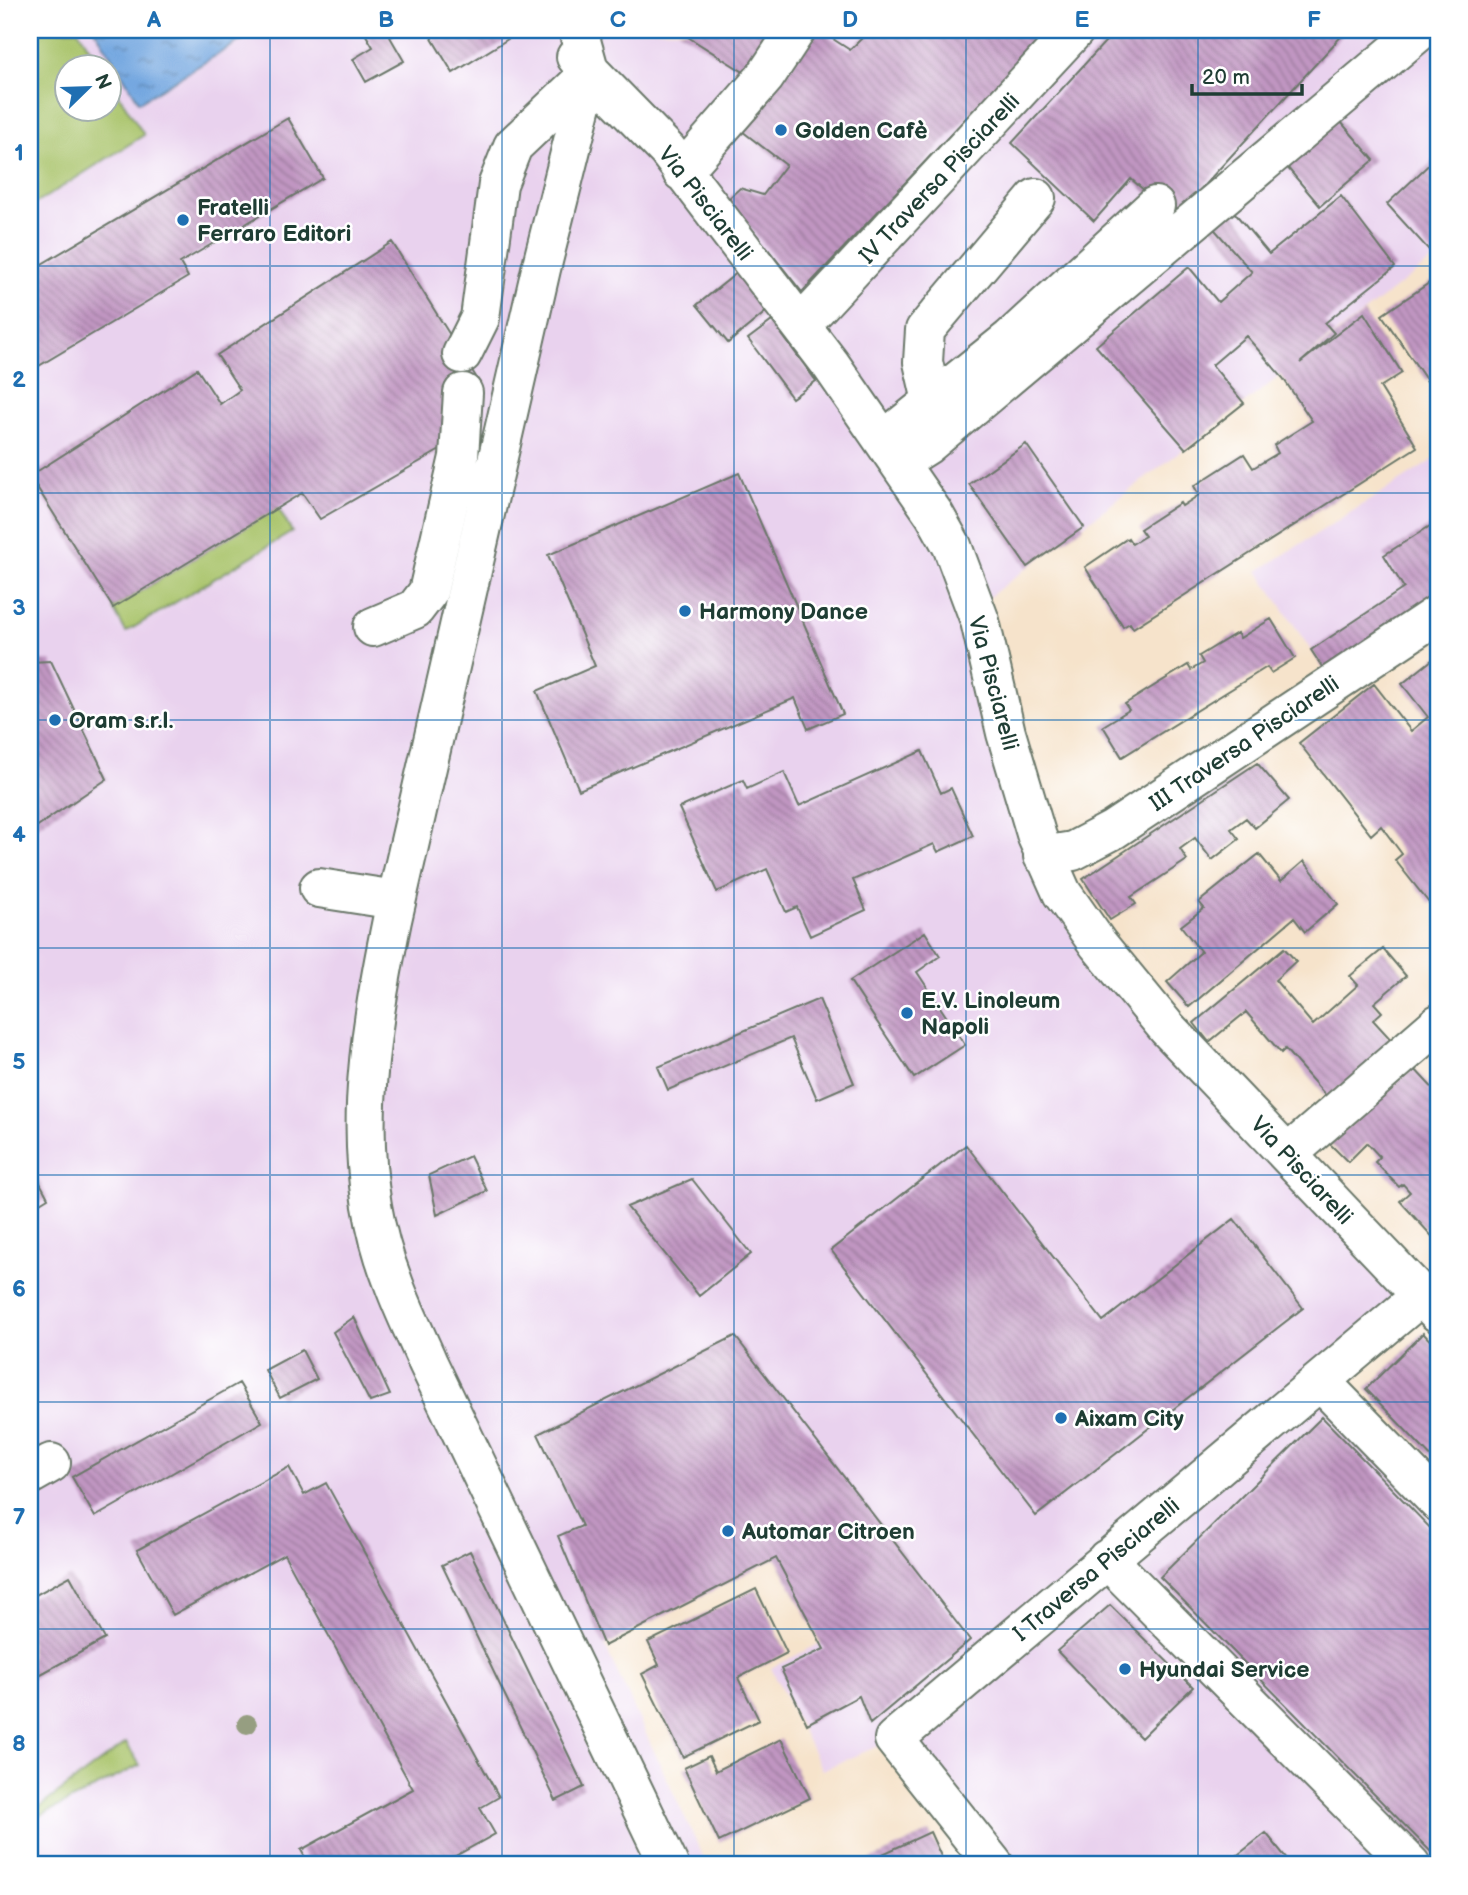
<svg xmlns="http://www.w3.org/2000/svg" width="1468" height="1895" font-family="'Balsamiq Sans',sans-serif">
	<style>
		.built { fill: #e9d2ee; fill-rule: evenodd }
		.park { fill: #a7c268; stroke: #63804e; stroke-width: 2 }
		.water { fill: url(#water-ripples); stroke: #4a728a; stroke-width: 2 }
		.building { fill: url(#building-back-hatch) }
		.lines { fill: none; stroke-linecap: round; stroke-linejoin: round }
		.minor-casing { stroke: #6a7769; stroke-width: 42 }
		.minor { stroke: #fff; stroke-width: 38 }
		.tree { fill: #969e81 }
		.grid { fill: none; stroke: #1f6fb2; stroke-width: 2; stroke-opacity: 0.55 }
		.poi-dot { fill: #1f6fb2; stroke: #fff; stroke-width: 2.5 }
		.labels { text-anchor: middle; stroke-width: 5; stroke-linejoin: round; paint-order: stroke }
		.poi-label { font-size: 23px; font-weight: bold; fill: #1f3d34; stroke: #fff; text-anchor: start }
		.street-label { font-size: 23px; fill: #1f3d34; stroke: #fff }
		.neatline { fill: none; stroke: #1f6fb2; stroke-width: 2.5 }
		.grid-label { font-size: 23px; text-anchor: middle; font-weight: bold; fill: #1f6fb2 }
	</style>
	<defs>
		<pattern id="water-ripples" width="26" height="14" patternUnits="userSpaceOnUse" patternTransform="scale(1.75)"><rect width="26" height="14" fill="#75a7e0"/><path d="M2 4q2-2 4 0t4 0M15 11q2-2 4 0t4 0" fill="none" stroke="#5f89b6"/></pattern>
		<pattern id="building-back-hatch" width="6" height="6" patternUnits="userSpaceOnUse" patternTransform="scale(1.75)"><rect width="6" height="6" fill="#c196c2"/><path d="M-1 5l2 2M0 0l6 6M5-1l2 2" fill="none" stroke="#9c7c9e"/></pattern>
	</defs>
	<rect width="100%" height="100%" fill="#fff"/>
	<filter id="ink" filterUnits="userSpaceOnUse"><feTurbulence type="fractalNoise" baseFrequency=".0143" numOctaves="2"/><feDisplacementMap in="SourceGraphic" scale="14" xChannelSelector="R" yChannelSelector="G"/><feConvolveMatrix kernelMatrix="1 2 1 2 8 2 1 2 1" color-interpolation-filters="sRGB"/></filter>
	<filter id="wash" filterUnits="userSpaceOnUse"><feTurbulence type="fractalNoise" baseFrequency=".00686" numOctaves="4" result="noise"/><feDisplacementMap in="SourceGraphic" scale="28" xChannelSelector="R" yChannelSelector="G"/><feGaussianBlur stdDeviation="1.57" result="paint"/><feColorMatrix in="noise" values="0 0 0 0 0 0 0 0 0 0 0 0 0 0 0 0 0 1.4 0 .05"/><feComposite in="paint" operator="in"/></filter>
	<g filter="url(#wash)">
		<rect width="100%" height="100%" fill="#f6e3cb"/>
		<!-- built -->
		<path class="built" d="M30,30H1438V256L985,600L1050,870L1119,961L1426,1284L1333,1389L1438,1491V1865H994L894,1739L822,1770L771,1668L821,1643L776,1558L605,1646L707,1865H30ZM66,66H108V108H66Z
			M1438,457V625L1330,679L1258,571Z"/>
		<!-- park -->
		<path class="park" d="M30,30H78L101,66H66V108H108L109,79L144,135L30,207Z
			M278,507L292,532L126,632L113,608Z
			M126,1743L140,1765L30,1821V1814Z"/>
		<!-- water -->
		<path class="water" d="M95,30H258L139,102Z"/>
		<g id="blocks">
			<!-- building -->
			<path class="building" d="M363,30H403L390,37L404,61L366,82L353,59L373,47Z
				M431,30H513L516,34L453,73L428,32Z
				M677,30H774L750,76Z
				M819,30L850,50L870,30H1049L802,292L728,199L740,188L763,195L786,165L742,131Z
				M1116,30H1347L1175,217L1131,179L1094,221L1012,143Z
				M1334,114L1374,160L1320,206L1281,160Z
				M288,118L323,178L180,263L188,277L32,370L30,271Z
				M1438,156V260L1387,204Z
				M1341,196L1395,267L1325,323L1334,333L1300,363L1364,313L1402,373L1380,387L1417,447L1133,628L1130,623L1123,627L1085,567L1128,538L1132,544L1145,536L1140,529L1180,503L1182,506L1199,495L1194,486L1244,454L1253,468L1278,453L1274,445L1312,421L1283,378L1246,336L1212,365L1244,403L1186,449L1096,346L1189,267L1218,302L1252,272L1209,223L1229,206L1269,254Z
				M392,242L478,380L452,403L447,446L320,519L302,493L113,608L30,476L197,369L220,404L240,390L217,355Z
				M738,272L768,310L728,343L697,305Z
				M1438,277V373L1427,381L1382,315Z
				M772,321L816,381L792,398L748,339Z
				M1026,444L1084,527L1027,567L969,484Z
				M739,473L843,714L808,729L795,698L579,790L537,691L595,666L548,555Z
				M1438,521V598L1330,679L1311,650L1404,588L1384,555Z
				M1271,619L1295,658L1271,673L1267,667L1122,757L1103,726L1129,710L1125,704L1188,665L1191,670L1203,663L1199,656L1237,633L1240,638Z
				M1438,655V898L1430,904L1395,860L1402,854L1381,826L1371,835L1299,743L1374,684L1411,731L1428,717L1402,684Z
				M51,661L107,779L30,831V662Z
				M922,751L941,793L951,788L973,836L938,852L934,844L853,880L866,910L810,936L797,907L786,912L767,869L717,892L679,808L743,780L747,789L784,772L799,806Z
				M1257,763L1289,800L1255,828L1246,818L1231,829L1239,839L1212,860L1195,838L1180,849L1187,860L1131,897L1136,904L1110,920L1083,879Z
				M1259,854L1281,881L1304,861L1338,904L1305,932L1294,918L1189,1007L1167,982L1201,952L1181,926L1204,908L1199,902Z
				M925,932L940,956L917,972L965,1045L914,1078L850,981Z
				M1284,948L1296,961L1275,980L1313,1025L1358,985L1350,976L1383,949L1406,976L1374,1003L1382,1012L1373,1020L1396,1045L1327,1097L1285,1049L1281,1053L1246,1012L1209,1042L1194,1023Z
				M819,999L854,1083L817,1099L791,1038L668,1090L658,1067Z
				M1413,1067L1438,1094V1243L1400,1201L1410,1192L1403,1184L1399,1187L1375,1162L1380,1157L1367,1143L1348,1162L1330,1144Z
				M966,1145L1103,1321L1234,1219L1303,1308L1036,1516L831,1250Z
				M470,1156L487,1191L437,1215L429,1175Z
				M30,1164L48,1198L30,1209Z
				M692,1179L751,1254L699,1296L627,1207Z
				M354,1317L390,1395L370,1402L333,1332Z
				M1423,1333L1438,1349V1464L1366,1389Z
				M735,1336L970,1640L870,1724L859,1696L807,1724L781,1669L824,1649L776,1558L604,1646L558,1536L582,1526L538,1434Z
				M302,1350L317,1379L280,1398L265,1370Z
				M239,1383L262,1422L95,1517L72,1477Z
				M1322,1417L1438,1536V1859L1160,1577Z
				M289,1467L304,1495L326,1483L499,1797L480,1808L495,1834L439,1865H309L301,1850L413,1789L284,1554L173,1615L137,1550Z
				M470,1551L584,1787L556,1801L442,1565Z
				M70,1576L105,1639L30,1680V1598Z
				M756,1589L787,1653L738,1678L759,1720L683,1757L642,1674L659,1665L648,1642Z
				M1110,1605L1193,1687L1141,1738L1057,1651Z
				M781,1739L810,1798L719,1842L684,1768L709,1756L716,1771Z
				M930,1832L945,1865H859Z
				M1266,1833L1292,1865H1225Z"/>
		</g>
	</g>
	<g filter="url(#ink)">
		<use href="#blocks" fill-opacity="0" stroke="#6a7769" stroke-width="2"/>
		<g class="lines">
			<defs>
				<path id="minor" d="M578,30L590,73L541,269L392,920C368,1038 347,1164 392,1279C402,1308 416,1335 428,1363L669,1865
					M576,57L667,150L831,365L934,514L952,546L980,621L1006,733L1037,837L1062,893L1098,944L1167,1028L1438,1313
					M682,172L765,77L796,30
					M801,325L1075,30
					M462,354L480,318L498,184L513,146L590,73
					M932,401L923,362L925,330L1036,198
					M884,440L1010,339L1155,206
					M900,462L927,445L1421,30
					M373,627L415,609L428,592L459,457L463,393
					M1043,856L1073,851L1113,830L1438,614
					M319,888L396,900
					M1288,1154L1438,1024
					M1320,1381L1438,1502
					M30,1475L51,1463
					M1107,1559L1411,1865
					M994,1865L894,1739L1421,1296"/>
			</defs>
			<!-- minor casing -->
			<use href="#minor" class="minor-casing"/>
			<!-- minor -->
			<use href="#minor" class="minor"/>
		</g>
		<!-- trees -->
		<circle class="tree" cx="247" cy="1724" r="10"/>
	</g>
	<!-- grid -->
	<path class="grid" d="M270,30V1865M502,30V1865M734,30V1865M966,30V1865M1198,30V1865M30,266H1438M30,493H1438M30,720H1438M30,948H1438M30,1175H1438M30,1402H1438M30,1629H1438"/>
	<!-- markers -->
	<g class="poi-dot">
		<circle cx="781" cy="130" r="7"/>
		<circle cx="183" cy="220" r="7"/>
		<circle cx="685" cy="611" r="7"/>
		<circle cx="55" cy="720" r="7"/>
		<circle cx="907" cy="1013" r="7"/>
		<circle cx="1061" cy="1418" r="7"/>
		<circle cx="728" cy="1531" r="7"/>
		<circle cx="1125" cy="1669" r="7"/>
	</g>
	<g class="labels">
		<!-- poi labels -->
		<g class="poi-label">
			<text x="795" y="138">Golden Cafè</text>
			<text x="197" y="215">Fratelli<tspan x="197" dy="26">Ferraro Editori</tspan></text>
			<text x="699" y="619">Harmony Dance</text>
			<text x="69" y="728">Oram s.r.l.</text>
			<text x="921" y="1008">E.V. Linoleum<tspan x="921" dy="26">Napoli</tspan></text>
			<text x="1075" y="1426">Aixam City</text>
			<text x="742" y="1539">Automar Citroen</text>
			<text x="1139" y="1677">Hyundai Service</text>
		</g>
		<!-- street labels -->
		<g class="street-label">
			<text transform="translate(939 178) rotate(-47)" y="8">IV Traversa Pisciarelli</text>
			<text transform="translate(706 203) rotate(52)" y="8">Via Pisciarelli</text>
			<text transform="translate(994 683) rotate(75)" y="8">Via Pisciarelli</text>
			<text transform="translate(1244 743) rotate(-34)" y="8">III Traversa Pisciarelli</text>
			<text transform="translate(1302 1170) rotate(47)" y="8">Via Pisciarelli</text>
			<text transform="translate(1096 1569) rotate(-40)" y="8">I Traversa Pisciarelli</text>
		</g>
	</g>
	<!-- margin -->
	<rect width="1468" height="1895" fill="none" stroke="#fff" stroke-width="77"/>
	<!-- north arrow -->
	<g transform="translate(88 88) rotate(67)"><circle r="33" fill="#ffffff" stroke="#a5b1ae" stroke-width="2"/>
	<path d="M0-5L12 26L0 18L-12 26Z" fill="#1f6fb2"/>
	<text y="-10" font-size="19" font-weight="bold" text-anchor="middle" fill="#1f3d34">N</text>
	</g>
	<!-- scale -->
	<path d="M1192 84v10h110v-10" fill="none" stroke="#1f3d34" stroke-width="3.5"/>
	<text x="1202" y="84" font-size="21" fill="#1f3d34" stroke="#ffffff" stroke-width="5" paint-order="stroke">20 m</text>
	<rect x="38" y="38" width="1392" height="1818" class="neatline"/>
	<g class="grid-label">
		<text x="154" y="27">A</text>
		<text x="386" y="27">B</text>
		<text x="618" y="27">C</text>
		<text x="850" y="27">D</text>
		<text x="1082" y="27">E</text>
		<text x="1314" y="27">F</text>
		<text x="19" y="160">1</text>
		<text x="19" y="387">2</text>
		<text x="19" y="615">3</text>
		<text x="19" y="842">4</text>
		<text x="19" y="1069">5</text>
		<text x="19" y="1296">6</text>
		<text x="19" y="1524">7</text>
		<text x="19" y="1751">8</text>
	</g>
</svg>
